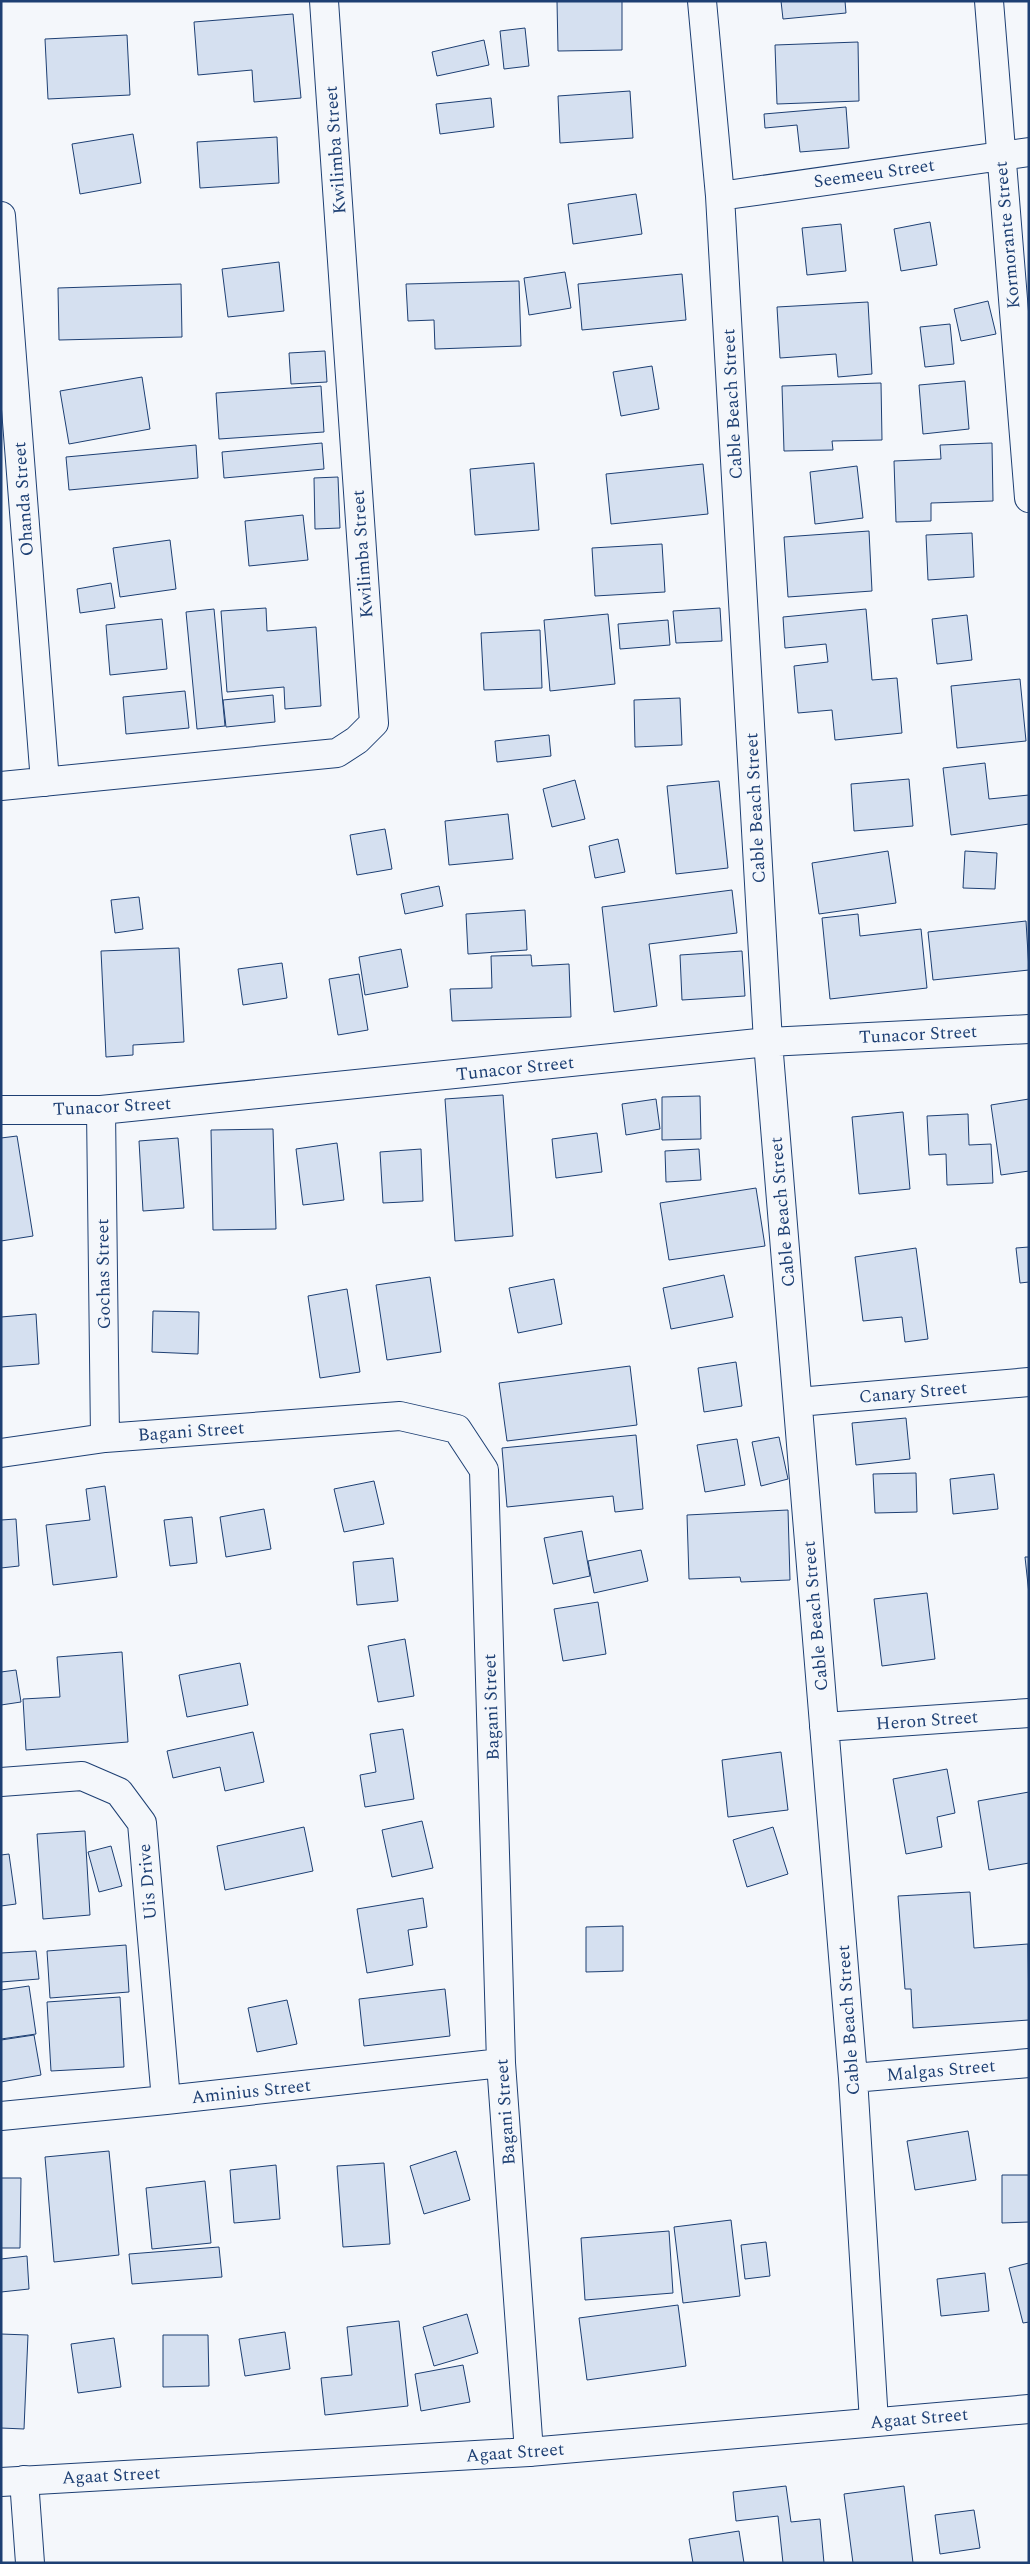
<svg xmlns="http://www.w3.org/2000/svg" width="1030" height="2564" font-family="Spectral,serif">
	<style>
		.building { fill: #d5e0f0; stroke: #1d3f73 }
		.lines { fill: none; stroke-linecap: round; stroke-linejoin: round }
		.street-casing { stroke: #1d3f73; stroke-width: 30 }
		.secondary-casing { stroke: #1d3f73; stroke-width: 30 }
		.street { stroke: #f4f7fb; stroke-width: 28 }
		.secondary { stroke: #f4f7fb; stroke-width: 28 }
		.labels { text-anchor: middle; stroke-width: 4; stroke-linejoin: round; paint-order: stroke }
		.street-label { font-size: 18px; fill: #1d3f73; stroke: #f4f7fb }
	</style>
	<rect width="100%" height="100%" fill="#f4f7fb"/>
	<!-- building -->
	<path class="building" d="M557,1H622V50L558,51Z
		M781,1H845L846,13L783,19Z
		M293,14L301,98L254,102L252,70L198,75L194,22Z
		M525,28L529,66L504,69L500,31Z
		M127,35L130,95L48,99L45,39Z
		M484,40L489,65L437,76L432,52Z
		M858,42L859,101L777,104L775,45Z
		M630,91L633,138L560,143L558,96Z
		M491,98L494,127L440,134L436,104Z
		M846,107L849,148L800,152L797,125L765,128L764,114Z
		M133,134L141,183L80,194L72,144Z
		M277,137L279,183L200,188L197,142Z
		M636,194L642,234L573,244L568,204Z
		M930,222L937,265L901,271L894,229Z
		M841,224L846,271L807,275L802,228Z
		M279,262L284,311L228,317L222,269Z
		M565,272L571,308L529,315L524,278Z
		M682,274L686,320L582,330L578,284Z
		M519,281L521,346L435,349L434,320L408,321L406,284Z
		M181,284L182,337L59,340L58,288Z
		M988,301L996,334L961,341L954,309Z
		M868,302L872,374L838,377L836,354L780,358L777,307Z
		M950,324L954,364L925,367L920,327Z
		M325,351L327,382L291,384L289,353Z
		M652,366L659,409L621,416L613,372Z
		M142,377L150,429L69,444L60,391Z
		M965,381L969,429L923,434L919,385Z
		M881,383L882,440L832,441L833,450L784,451L782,386Z
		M321,386L324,432L219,439L216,393Z
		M322,443L324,469L224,478L222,452Z
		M992,443L993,501L931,503V521L896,522L894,461L941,459L940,445Z
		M196,445L198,478L69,490L66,457Z
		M534,463L539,530L475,535L470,469Z
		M703,464L708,514L611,524L606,474Z
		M857,466L863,518L815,524L810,472Z
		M338,477L340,528L315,529L314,478Z
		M303,515L308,560L249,566L245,521Z
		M869,531L872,591L788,597L784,537Z
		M972,533L974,577L928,580L926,535Z
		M170,540L176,589L120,597L113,548Z
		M662,544L665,592L595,596L592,548Z
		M111,583L115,608L80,613L77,589Z
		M266,608L267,631L316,627L321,706L285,709L284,687L227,692L221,611Z
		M720,608L722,641L676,643L673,611Z
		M214,609L225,726L197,729L186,612Z
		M866,609L872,680L897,678L902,733L835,740L832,710L798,713L794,666L828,662L826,644L785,648L783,617Z
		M608,614L615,684L550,691L544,620Z
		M967,615L972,660L937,664L932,619Z
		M162,619L167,669L110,675L106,625Z
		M668,620L670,645L620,649L618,624Z
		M540,630L542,688L484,690L481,633Z
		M1020,679L1026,741L957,748L951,686Z
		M185,691L189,728L126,734L123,697Z
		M273,695L275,722L226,727L223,700Z
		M680,698L682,745L635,747L634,700Z
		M549,735L551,756L497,762L495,741Z
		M985,763L989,799L1029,795V824L951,835L943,768Z
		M909,779L913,826L854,831L851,784Z
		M575,780L585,819L552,827L543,789Z
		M719,781L728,868L676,874L667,786Z
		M508,814L513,859L449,865L445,821Z
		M385,829L392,869L357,875L350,835Z
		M618,839L625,872L595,878L589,846Z
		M888,851L896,903L819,914L812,863Z
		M965,851L997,853L995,889L963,888Z
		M439,886L443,906L405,914L401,894Z
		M732,890L737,933L649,944L657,1006L614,1012L602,907Z
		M139,897L143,929L115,933L111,900Z
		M525,910L527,950L468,954L466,914Z
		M858,914L860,936L921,929L927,988L830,999L822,918Z
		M1026,921L1029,970L933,980L928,932Z
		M179,948L184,1042L133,1045V1055L106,1057L101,951Z
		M401,949L408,987L365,995L359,957Z
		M742,951L745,996L682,1000L680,955Z
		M531,955L532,966L569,964L571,1017L452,1021L450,989L492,988L491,956Z
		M282,963L287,998L243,1005L238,969Z
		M359,974L368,1030L338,1035L329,979Z
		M503,1095L513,1236L455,1241L445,1099Z
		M700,1096L701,1139L662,1140V1097Z
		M656,1099L660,1129L626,1135L622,1104Z
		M1029,1099V1171L1001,1175L991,1105Z
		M903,1112L910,1189L859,1194L852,1117Z
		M968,1114L969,1145L991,1144L993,1183L947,1185L946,1154L929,1155L927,1116Z
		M273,1129L276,1229L213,1230L211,1130Z
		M597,1133L602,1172L556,1178L552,1139Z
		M17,1136L33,1236L1,1241V1138Z
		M178,1138L184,1208L143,1211L139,1141Z
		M337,1143L344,1200L303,1205L296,1149Z
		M421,1149L423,1201L383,1203L380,1152Z
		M699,1149L701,1180L666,1182L665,1151Z
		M756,1188L765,1246L669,1260L660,1203Z
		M1029,1247V1282L1020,1283L1016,1248Z
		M916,1248L928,1339L905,1342L902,1317L863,1321L855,1257Z
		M724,1275L733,1317L671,1329L663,1288Z
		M430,1277L441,1352L387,1360L376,1285Z
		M554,1279L562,1324L518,1333L509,1288Z
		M347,1289L360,1372L320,1378L308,1296Z
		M153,1311L199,1312L198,1354L152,1352Z
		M36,1314L39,1364L1,1367V1317Z
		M736,1362L742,1406L704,1412L698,1368Z
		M630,1366L637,1425L507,1441L499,1383Z
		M906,1418L910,1459L856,1465L852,1423Z
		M636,1435L643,1509L615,1512L613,1496L507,1507L502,1448Z
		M779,1437L788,1479L761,1486L752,1442Z
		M737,1439L745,1485L705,1492L697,1445Z
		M916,1473L917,1512L875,1513L873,1474Z
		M994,1474L998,1509L953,1514L950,1479Z
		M374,1481L384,1524L344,1532L334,1489Z
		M105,1486L117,1577L53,1585L46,1525L90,1520L86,1489Z
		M264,1509L271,1549L226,1557L220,1517Z
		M788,1510L790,1580L741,1582L740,1577L689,1579L687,1515Z
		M192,1517L197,1563L170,1566L164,1520Z
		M16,1519L19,1566L1,1568V1520Z
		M582,1531L590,1576L553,1584L544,1538Z
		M641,1550L648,1581L594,1593L588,1561Z
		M1025,1557H1029V1594Z
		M393,1558L398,1601L357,1605L353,1562Z
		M927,1593L935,1659L882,1666L874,1599Z
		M598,1602L606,1654L563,1661L554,1609Z
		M405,1639L414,1696L378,1702L368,1646Z
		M122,1652L128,1742L26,1750L23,1699L60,1697L57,1657Z
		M240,1663L248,1705L187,1717L179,1675Z
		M16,1670L21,1702L1,1705V1672Z
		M403,1729L414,1799L365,1807L360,1775L376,1772L370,1734Z
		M253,1732L264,1782L225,1791L220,1767L173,1778L167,1751Z
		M781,1752L788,1810L728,1817L722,1760Z
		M947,1769L955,1813L937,1817L942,1847L906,1854L893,1779Z
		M1029,1792V1863L989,1870L978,1801Z
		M422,1821L433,1868L392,1877L382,1830Z
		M304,1827L313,1871L225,1890L217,1846Z
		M773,1827L788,1874L747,1887L733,1840Z
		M85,1831L90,1915L43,1919L37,1834Z
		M111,1846L122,1886L99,1892L88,1852Z
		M9,1854L16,1904L1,1906V1855Z
		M970,1892L974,1948L1028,1944L1029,2020L913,2028L911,1989H905L898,1896Z
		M423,1898L427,1927L408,1930L413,1965L367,1973L357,1909Z
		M623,1926V1971L586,1972V1927Z
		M126,1945L129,1992L50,1998L47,1951Z
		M36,1951L39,1979L1,1982V1953Z
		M29,1986L36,2034L1,2039V1990Z
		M445,1989L450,2036L364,2046L359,1999Z
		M120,1997L124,2067L51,2071L47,2002Z
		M287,2000L297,2044L257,2052L248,2008Z
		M34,2035L41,2075L1,2082V2040Z
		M968,2131L976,2180L915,2190L907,2141Z
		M109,2151L119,2255L54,2262L45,2157Z
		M456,2151L470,2200L424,2214L410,2166Z
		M384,2163L390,2244L343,2247L337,2166Z
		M276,2165L280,2219L234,2223L230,2170Z
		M1002,2175H1029V2222L1002,2223Z
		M1,2178H21L20,2248H1Z
		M205,2181L211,2243L152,2249L146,2188Z
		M731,2220L740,2296L683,2303L674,2227Z
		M669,2231L673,2293L585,2300L581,2238Z
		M766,2242L770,2276L745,2279L741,2245Z
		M219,2247L222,2277L132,2284L129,2254Z
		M27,2256L29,2289L1,2292V2259Z
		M1029,2263V2322L1023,2323L1009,2268Z
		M985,2273L989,2311L941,2316L937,2279Z
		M678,2305L686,2366L587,2380L579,2318Z
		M467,2314L478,2353L434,2366L423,2327Z
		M399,2321L408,2406L325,2415L321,2378L352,2375L347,2327Z
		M285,2332L290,2369L245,2376L239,2339Z
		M1,2334L28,2335L24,2429L1,2428Z
		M163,2335H208L209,2386L163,2387Z
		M114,2338L121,2387L78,2393L71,2344Z
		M463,2365L470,2402L421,2411L415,2374Z
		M786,2486L791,2522L820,2519L824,2563H783L778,2516L736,2521L733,2492Z
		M904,2486L913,2563H853L844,2494Z
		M974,2510L980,2548L940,2554L935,2515Z
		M739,2531L744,2563H693L689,2539Z"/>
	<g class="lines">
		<defs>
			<path id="street" d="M702,1L720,196L768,1042L853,2078L874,2422
				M989,1L1029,498
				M720,196L1029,152
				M1,216L45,782
				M1,786L337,753L357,740L374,723L324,1
				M1,1110H101L768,1042L1029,1029
				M101,1110L105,1438
				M798,1402L1029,1382
				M1,1453L105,1438L400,1416L457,1429L484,1470L501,2063L529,2452
				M824,1727L1029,1713
				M1,1782L82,1776L119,1792L142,1823L166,2100
				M853,2078L1029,2063
				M1,2116L166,2100L501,2063
				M24,2480L30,2563"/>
			<path id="secondary" d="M1,2482L529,2452L1029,2409"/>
		</defs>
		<!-- street casing -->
		<use href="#street" class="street-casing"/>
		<!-- secondary casing -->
		<use href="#secondary" class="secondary-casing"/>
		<!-- street -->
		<use href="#street" class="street"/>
		<!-- secondary -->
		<use href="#secondary" class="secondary"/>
	</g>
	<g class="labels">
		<!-- street labels -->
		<g class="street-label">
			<text transform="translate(335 150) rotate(-94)" y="6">Kwilimba Street</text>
			<text transform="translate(874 173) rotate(-8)" y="6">Seemeeu Street</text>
			<text transform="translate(1007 235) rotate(-95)" y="6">Kormorante Street</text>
			<text transform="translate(732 404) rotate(-93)" y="6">Cable Beach Street</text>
			<text transform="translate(23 499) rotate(-94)" y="6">Ohanda Street</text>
			<text transform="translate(362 554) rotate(-94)" y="6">Kwilimba Street</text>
			<text transform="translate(755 808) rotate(-93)" y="6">Cable Beach Street</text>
			<text transform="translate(918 1034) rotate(-3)" y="6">Tunacor Street</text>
			<text transform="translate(515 1068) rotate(-6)" y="6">Tunacor Street</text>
			<text transform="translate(112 1106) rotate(-3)" y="6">Tunacor Street</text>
			<text transform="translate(782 1212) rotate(-95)" y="6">Cable Beach Street</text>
			<text transform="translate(103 1274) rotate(-91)" y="6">Gochas Street</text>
			<text transform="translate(913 1392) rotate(-5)" y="6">Canary Street</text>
			<text transform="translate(191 1431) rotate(-4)" y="6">Bagani Street</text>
			<text transform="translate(815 1616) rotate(-95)" y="6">Cable Beach Street</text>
			<text transform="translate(491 1707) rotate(-92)" y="6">Bagani Street</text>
			<text transform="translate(927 1720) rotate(-4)" y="6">Heron Street</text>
			<text transform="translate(147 1882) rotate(-95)" y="6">Uis Drive</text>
			<text transform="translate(848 2020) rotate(-94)" y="6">Cable Beach Street</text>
			<text transform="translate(941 2070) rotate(-5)" y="6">Malgas Street</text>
			<text transform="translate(251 2091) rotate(-6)" y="6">Aminius Street</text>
			<text transform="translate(505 2112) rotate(-94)" y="6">Bagani Street</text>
			<text transform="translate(919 2418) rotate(-5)" y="6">Agaat Street</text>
			<text transform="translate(515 2452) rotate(-4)" y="6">Agaat Street</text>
			<text transform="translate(111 2475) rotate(-3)" y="6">Agaat Street</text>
		</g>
	</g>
	<!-- border -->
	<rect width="1030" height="2564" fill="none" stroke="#1d3f73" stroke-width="5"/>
</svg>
